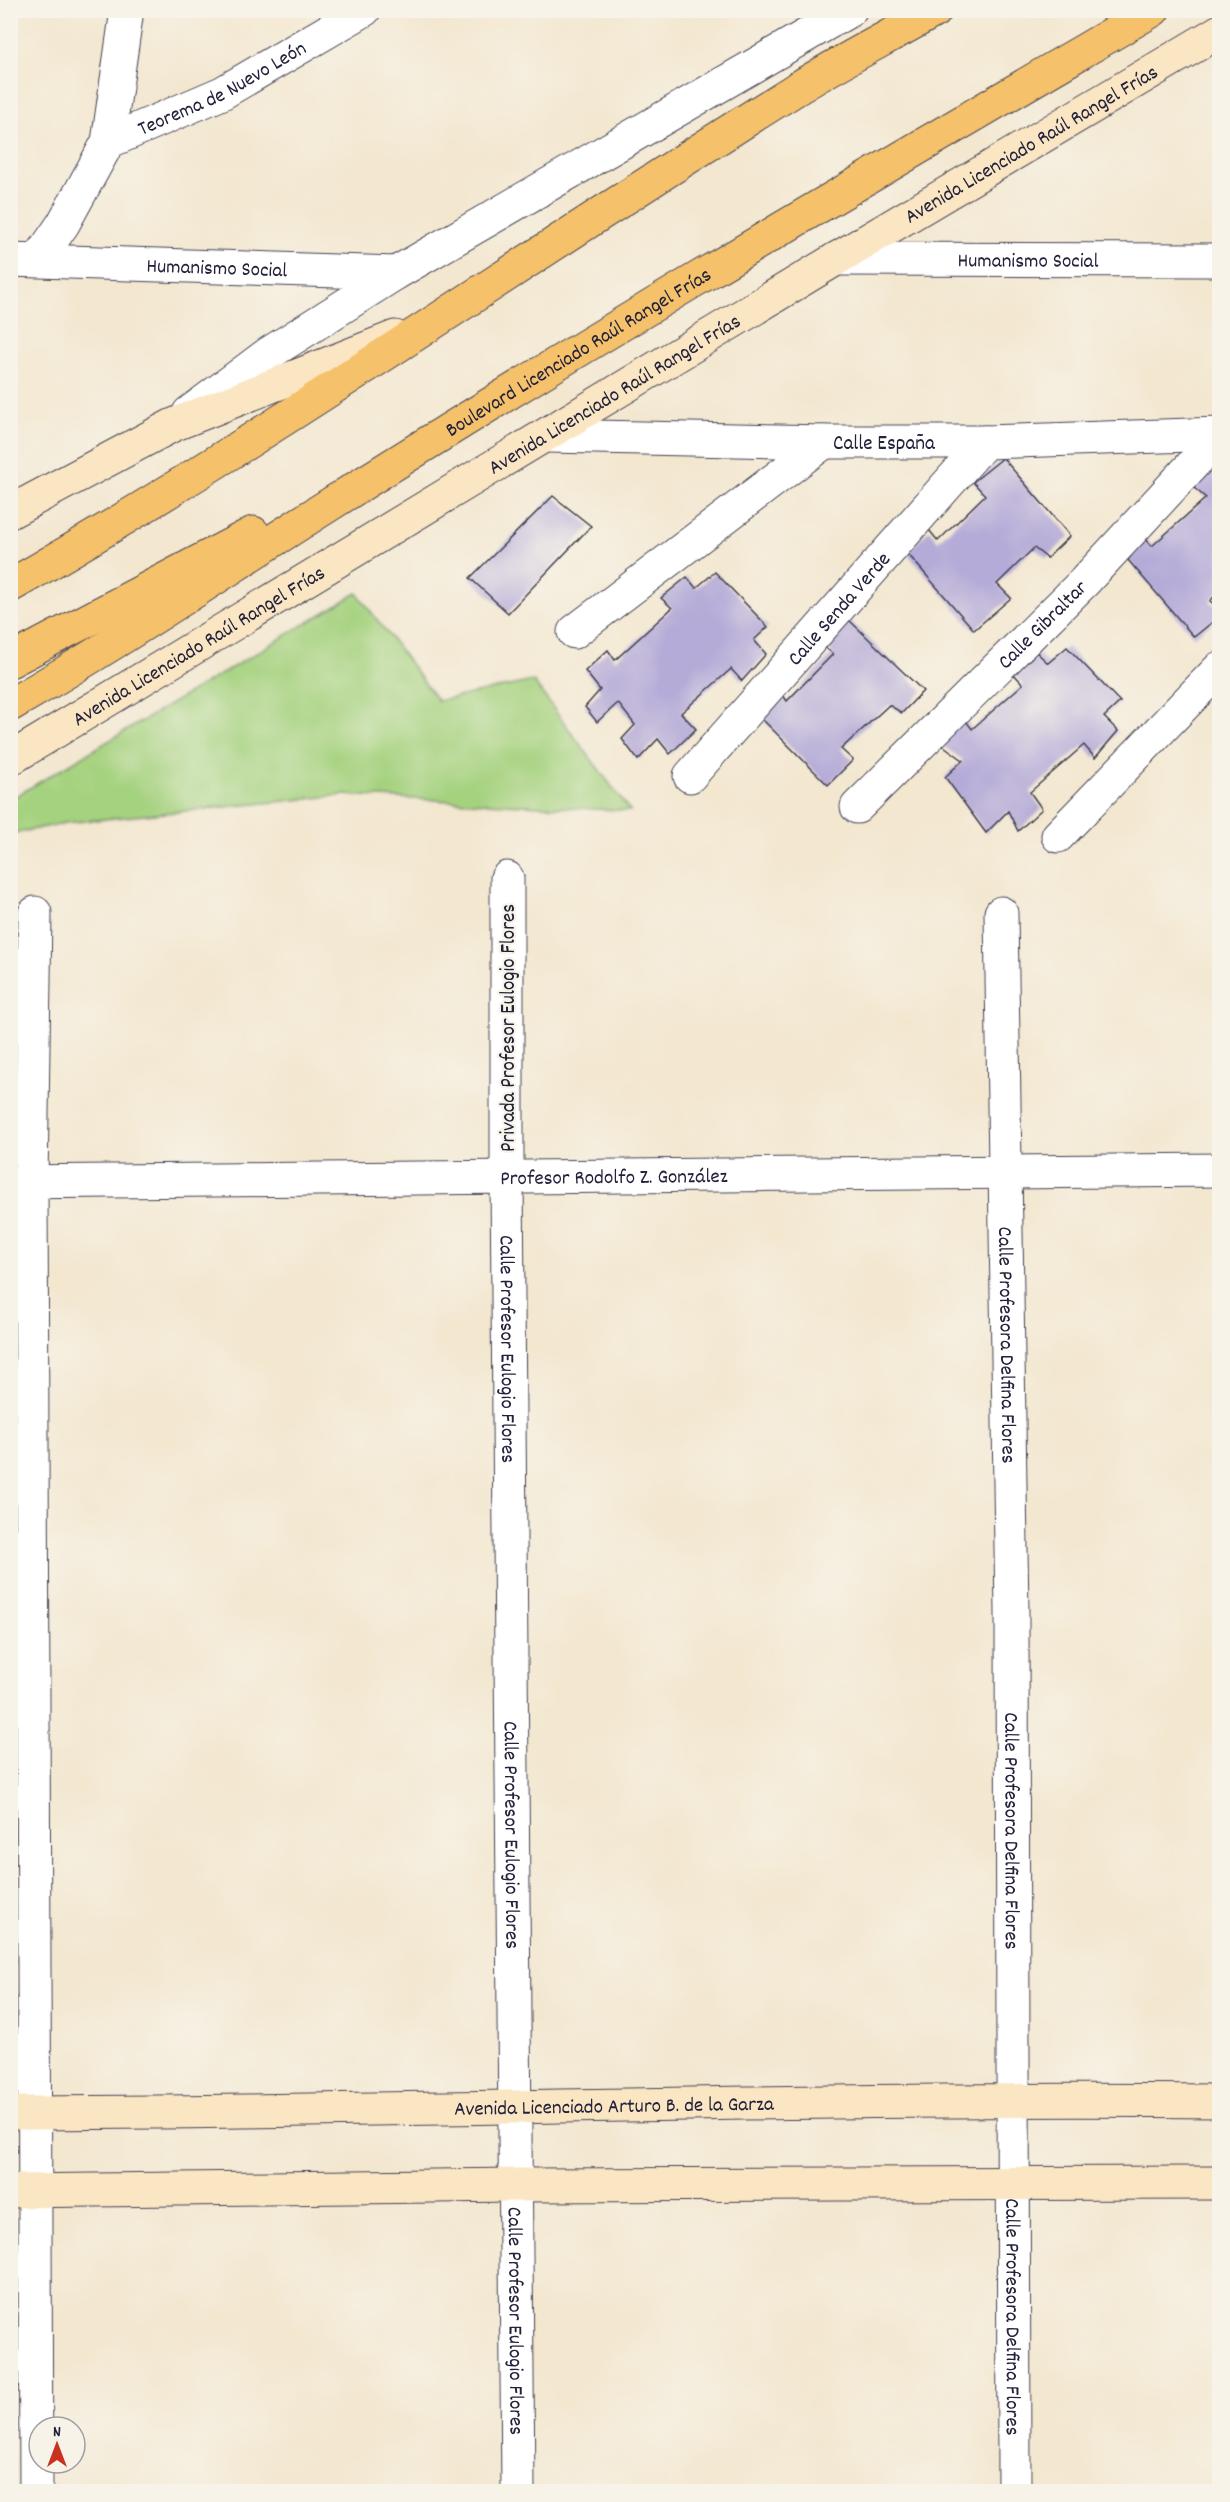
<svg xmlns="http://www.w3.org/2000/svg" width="1230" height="2502" font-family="Dekko,sans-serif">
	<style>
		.green { fill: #a5d27f; stroke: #647a5d; stroke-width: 1.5 }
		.building { fill: #b5abd8 }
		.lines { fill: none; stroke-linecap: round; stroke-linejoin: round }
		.street-casing { stroke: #414051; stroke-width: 35 }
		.secondary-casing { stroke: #414051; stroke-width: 35 }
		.primary-casing { stroke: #414051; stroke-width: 35 }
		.street { stroke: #fff; stroke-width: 33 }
		.secondary { stroke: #fbe6c4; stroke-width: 33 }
		.primary { stroke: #f5c16b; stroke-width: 33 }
		.labels { text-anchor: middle; stroke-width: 4.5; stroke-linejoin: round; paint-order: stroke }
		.street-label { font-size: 21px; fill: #22223b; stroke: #f7f3e8 }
	</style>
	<rect width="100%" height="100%" fill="#f7f3e8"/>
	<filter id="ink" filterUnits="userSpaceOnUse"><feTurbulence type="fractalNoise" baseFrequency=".0167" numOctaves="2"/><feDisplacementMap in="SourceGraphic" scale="12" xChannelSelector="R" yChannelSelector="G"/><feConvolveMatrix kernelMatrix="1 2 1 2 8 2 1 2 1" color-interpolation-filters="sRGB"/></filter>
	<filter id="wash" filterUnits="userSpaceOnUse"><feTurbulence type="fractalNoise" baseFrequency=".008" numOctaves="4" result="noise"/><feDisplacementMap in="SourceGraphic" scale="24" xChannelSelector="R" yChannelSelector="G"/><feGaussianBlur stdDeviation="1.35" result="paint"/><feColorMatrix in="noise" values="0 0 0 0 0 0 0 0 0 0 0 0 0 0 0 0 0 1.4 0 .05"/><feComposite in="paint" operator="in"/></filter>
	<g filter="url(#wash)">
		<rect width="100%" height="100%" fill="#f3e7d0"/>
		<!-- green -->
		<path class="green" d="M357,593L438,701L533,681L630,811L344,795L65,823L11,834V799Z"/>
		<g id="blocks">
			<!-- building -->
			<path class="building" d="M1003,458L1070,536L1047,558L1034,548L997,584L1011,598L974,630L907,553L929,530L938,541L985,495L973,482Z
				M1220,461V591L1210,601L1220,610V616L1194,637L1128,560L1144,537L1152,546L1206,498L1193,487Z
				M553,496L591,526L508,613L470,578Z
				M715,572L768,627L754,640L766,654L742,681L731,669L681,713L696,729L670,754L658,739L638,760L622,739L635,725L618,703L597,722L585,707L600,690L585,671L608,650L615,660L672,608L661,598L687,577L696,588Z
				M847,618L923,691L902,713L889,705L841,749L853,760L828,785L756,713L780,691L787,701L833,654L820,643Z
				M1067,647L1120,702L1104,717L1118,731L1095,758L1084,745L1030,792L1042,809L1018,831L1008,811L986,833L945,777L963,760L937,741L963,717L972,729L1023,684L1010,670L1033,649L1048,663Z"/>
		</g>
	</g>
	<g filter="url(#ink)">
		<use href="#blocks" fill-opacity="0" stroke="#414051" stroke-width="1.5"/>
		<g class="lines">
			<defs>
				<g id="street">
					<path id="s1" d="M108,142L222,93L364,10"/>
					<path id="s2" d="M836,259L1220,260"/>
					<path id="s3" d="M10,260L396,273"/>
					<path d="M38,260L63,224L108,142L127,10"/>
					<path d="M189,413L268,354L396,273L850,10"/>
					<path id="s4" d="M548,436L824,442H985L1220,434"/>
					<path d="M574,632L824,442"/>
					<path id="s5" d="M690,776L985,442"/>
					<path id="s6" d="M857,807L1085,581L1220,435"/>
					<path d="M1058,836L1220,668"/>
					<path id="s7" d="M507,878V1178L518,2492"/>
					<path d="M35,913L31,1182L36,2492"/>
					<path id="s8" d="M1001,913L1012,1612L1014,2492"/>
					<path id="s9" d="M10,1182L1220,1170"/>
				</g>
				<g id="secondary">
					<path d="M10,512L173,425L395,337"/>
					<path id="s10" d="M10,759L836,259L1220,31"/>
					<path id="s11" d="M10,2113C414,2112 816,2097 1220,2101"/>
					<path d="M10,2191L518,2185L1220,2183"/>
				</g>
				<g id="primary">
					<path d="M10,586C278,432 531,254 793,91C839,62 889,37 936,10"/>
					<path d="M10,661L253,533"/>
					<path id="s12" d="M10,705C120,642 223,572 329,505C600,333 877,172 1153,10"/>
				</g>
			</defs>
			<!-- street casing -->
			<use href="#street" class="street-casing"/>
			<!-- secondary casing -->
			<use href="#secondary" class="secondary-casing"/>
			<!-- primary casing -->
			<use href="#primary" class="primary-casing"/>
			<!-- street -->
			<use href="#street" class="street"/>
			<!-- secondary -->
			<use href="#secondary" class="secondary"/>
			<!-- primary -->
			<use href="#primary" class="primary"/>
		</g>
	</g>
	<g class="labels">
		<!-- street labels -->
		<g class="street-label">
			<text dy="7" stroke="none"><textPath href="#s1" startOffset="126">Teorema de Nuevo León</textPath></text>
			<text dy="7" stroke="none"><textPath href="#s10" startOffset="1192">Avenida Licenciado Raúl Rangel Frías</textPath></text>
			<text dy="7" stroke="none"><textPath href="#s2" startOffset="192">Humanismo Social</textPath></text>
			<text dy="7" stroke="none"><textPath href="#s3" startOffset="207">Humanismo Social</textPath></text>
			<text dy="7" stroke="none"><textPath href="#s12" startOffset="669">Boulevard Licenciado Raúl Rangel Frías</textPath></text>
			<text dy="7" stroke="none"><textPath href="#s10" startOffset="706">Avenida Licenciado Raúl Rangel Frías</textPath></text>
			<text dy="7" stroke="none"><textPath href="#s4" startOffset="336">Calle España</textPath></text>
			<text dy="7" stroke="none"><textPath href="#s5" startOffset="224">Calle Senda Verde</textPath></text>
			<text dy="7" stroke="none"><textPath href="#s6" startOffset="260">Calle Gibraltar</textPath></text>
			<text dy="7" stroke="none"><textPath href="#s10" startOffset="220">Avenida Licenciado Raúl Rangel Frías</textPath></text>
			<text transform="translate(507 1028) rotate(-90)" y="7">Privada Profesor Eulogio Flores</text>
			<text dy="7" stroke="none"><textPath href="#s9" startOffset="604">Profesor Rodolfo Z. González</textPath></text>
			<text dy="7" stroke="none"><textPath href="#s8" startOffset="432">Calle Profesora Delfina Flores</textPath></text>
			<text dy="7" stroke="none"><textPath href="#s7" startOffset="471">Calle Profesor Eulogio Flores</textPath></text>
			<text dy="7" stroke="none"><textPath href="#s8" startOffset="918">Calle Profesora Delfina Flores</textPath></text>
			<text dy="7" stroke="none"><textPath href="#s7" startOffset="957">Calle Profesor Eulogio Flores</textPath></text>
			<text dy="7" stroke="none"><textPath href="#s11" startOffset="604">Avenida Licenciado Arturo B. de la Garza</textPath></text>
			<text dy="7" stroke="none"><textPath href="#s8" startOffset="1404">Calle Profesora Delfina Flores</textPath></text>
			<text dy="7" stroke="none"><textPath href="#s7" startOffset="1443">Calle Profesor Eulogio Flores</textPath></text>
		</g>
	</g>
	<!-- margin -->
	<rect width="1230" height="2502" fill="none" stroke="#f7f3e8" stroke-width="36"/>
	<!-- north arrow -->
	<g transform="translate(57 2445)"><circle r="28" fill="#f7f3e8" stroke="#a29fa3" stroke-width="1.5"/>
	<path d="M0-4.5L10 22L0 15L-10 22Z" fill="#c8321e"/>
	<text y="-9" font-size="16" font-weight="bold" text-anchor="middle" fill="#22223b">N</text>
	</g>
</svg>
